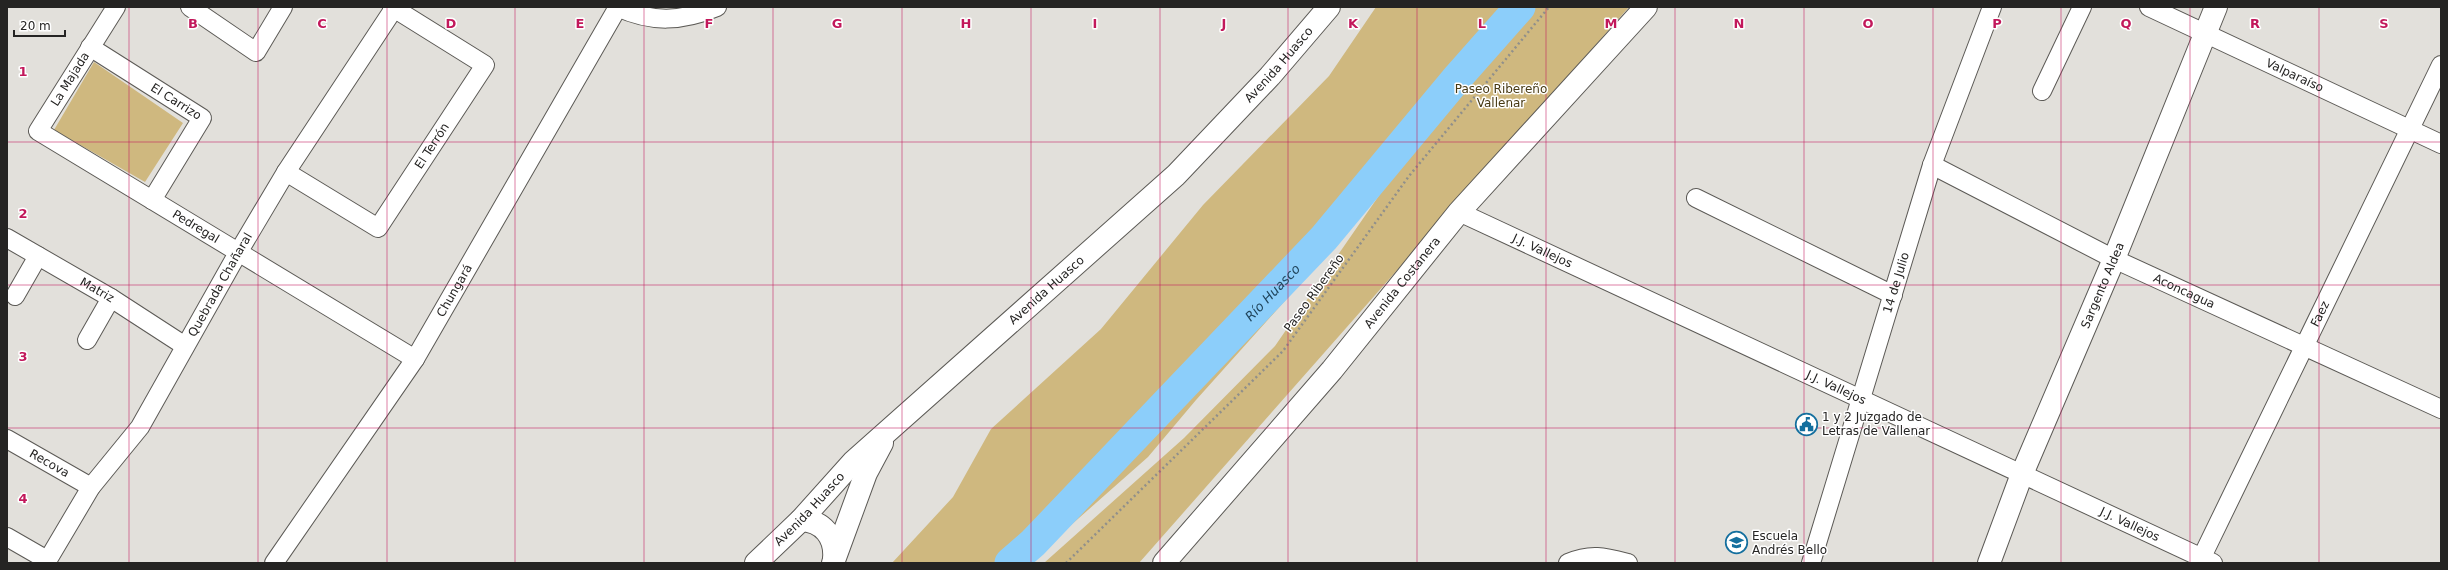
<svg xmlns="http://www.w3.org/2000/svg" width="2448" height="570" font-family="'DejaVu Sans',sans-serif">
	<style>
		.green { fill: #cfb87f }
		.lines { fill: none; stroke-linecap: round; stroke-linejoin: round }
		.river { stroke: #8ccefa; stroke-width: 31 }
		.minor-casing { stroke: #5c5a56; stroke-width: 20 }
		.major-casing { stroke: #5c5a56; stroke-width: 24 }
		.path { stroke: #908f8b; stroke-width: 2.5; stroke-dasharray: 2 3; stroke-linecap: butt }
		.minor { stroke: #fff; stroke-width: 18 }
		.major { stroke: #fff; stroke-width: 22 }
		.grid { fill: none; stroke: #c2185b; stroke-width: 1; stroke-opacity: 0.55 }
		.labels { text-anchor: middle; stroke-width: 3; stroke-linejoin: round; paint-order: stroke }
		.street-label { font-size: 12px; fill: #252423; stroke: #fff }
		.park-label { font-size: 12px; fill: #473913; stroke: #fff }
		.poi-label { font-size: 12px; fill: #252423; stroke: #fff; text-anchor: start }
		.water-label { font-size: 13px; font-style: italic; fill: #20455c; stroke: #fff }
		.grid-label { font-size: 13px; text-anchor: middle; font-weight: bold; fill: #c2185b; stroke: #fff; stroke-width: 3; stroke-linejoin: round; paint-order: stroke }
	</style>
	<rect width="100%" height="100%" fill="#e2e0db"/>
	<!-- green -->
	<path class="green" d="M1376,7H1527L1503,39L1533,7H1629L1139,563H1044L1184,438L1275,346L1407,155L1443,109L1426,106L1338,213L1344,235L1196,400L1148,457L1028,563H892L953,497L991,429L1101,329L1203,205L1329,76Z
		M94,62L183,123L145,182L54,130Z"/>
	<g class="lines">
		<!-- river -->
		<path class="river" id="s1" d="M1010,563L1033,543L1324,238L1458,77L1520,7"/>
		<defs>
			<g id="minor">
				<path id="s2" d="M116,7L38,131L415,359"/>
				<path d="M190,7L256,52L283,7"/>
				<path d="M617,7C652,23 681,22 717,7"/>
				<path id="s3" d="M2149,7L2441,144"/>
				<path id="s4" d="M90,47L202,118L152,200"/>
				<path d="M2042,91L2082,7"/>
				<path id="s5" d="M1932,165L2114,259L2441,409"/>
				<path id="s6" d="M286,172L378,228L485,65L392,7"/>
				<path d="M1696,198L1893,295"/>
				<path id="s7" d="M1459,212L2213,563"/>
				<path id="s8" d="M7,238L111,298L185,346"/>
				<path d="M15,296L38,256"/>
				<path d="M87,340L111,298"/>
				<path id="s9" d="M7,439L91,487"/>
				<path d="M7,537L47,560"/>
				<path id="s10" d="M46,563L91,487L140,427L239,251L286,172L395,7"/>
				<path id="s11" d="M274,563L415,359L618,7"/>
				<path d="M1568,563C1591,553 1605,557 1628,563"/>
				<path id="s12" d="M1811,563L1932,165L1992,7"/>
				<path id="s13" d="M2199,563L2441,65"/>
			</g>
			<g id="major">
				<path d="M801,520C823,521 836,537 834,559"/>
				<path id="s14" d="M756,563L801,520L853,462L1176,175L1270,76L1329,7"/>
				<path d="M833,563L866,473L882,443"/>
				<path id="s15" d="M1164,563L1332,370L1459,212L1646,7"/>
				<path id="s16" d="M1989,563L2022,474L2114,259L2216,7"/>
			</g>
		</defs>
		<!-- minor casing -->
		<use href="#minor" class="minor-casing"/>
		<!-- major casing -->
		<use href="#major" class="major-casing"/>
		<!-- path -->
		<path class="path" d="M1066,563L1283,351L1409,176L1549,7"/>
		<!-- minor -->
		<use href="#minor" class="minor"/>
		<!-- major -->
		<use href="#major" class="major"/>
	</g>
	<!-- grid -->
	<path class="grid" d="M129,7V563M258,7V563M387,7V563M515,7V563M644,7V563M773,7V563M902,7V563M1031,7V563M1160,7V563M1288,7V563M1417,7V563M1546,7V563M1675,7V563M1804,7V563M1933,7V563M2061,7V563M2190,7V563M2319,7V563M7,142H2441M7,285H2441M7,428H2441"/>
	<!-- icons -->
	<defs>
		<symbol id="civic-ring" viewBox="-11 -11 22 22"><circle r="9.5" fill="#fff" stroke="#146f9e" stroke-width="1.5"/><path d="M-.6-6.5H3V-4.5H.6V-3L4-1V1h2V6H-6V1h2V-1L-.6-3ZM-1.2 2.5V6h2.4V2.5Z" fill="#146f9e"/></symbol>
		<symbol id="school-ring" viewBox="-11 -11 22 22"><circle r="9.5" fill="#fff" stroke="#146f9e" stroke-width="1.5"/><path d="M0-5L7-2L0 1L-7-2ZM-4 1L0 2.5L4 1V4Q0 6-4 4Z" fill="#146f9e"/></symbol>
	</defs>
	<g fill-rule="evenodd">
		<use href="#civic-ring" x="1794" y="412" width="25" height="25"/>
		<use href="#school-ring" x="1724" y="530" width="25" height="25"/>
	</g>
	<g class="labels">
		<!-- street labels -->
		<g class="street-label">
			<text dy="4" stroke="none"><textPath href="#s14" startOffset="723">Avenida Huasco</textPath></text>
			<text dy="4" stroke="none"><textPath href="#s3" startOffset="161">Valparaíso</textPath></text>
			<text transform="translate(70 79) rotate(-58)" y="4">La Majada</text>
			<text dy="4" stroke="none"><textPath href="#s4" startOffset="102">El Carrizo</textPath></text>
			<text dy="4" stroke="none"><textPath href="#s6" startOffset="206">El Terrón</textPath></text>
			<text dy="4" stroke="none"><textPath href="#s2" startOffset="331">Pedregal</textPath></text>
			<text dy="4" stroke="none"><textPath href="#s7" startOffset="92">J.J. Vallejos</textPath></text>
			<text dy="4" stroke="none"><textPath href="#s15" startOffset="368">Avenida Costanera</textPath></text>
			<text dy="4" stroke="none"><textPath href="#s12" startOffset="293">14 de Julio</textPath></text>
			<text dy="4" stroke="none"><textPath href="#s10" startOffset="329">Quebrada Chañaral</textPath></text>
			<text dy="4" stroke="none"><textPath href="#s16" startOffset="300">Sargento Aldea</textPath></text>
			<text dy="4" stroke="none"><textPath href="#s8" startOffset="104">Matriz</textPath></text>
			<text dy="4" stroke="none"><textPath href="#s14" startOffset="399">Avenida Huasco</textPath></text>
			<text dy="4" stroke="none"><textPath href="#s11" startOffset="327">Chungará</textPath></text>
			<text dy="4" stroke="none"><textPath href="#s5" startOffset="282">Aconcagua</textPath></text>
			<text transform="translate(1314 293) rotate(-54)" y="4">Paseo Ribereño</text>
			<text dy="4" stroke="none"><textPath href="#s13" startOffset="277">Faez</textPath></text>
			<text dy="4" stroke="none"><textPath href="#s7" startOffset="416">J.J. Vallejos</textPath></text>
			<text dy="4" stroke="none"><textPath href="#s9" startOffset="49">Recova</textPath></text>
			<text dy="4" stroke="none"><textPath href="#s14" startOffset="76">Avenida Huasco</textPath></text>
			<text dy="4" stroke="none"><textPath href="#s7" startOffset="740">J.J. Vallejos</textPath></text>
		</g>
		<!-- park labels -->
		<g class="park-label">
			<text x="1501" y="93">Paseo Ribereño<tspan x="1501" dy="14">Vallenar</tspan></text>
		</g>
		<!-- poi labels -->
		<g class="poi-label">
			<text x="1822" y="421">1 y 2 Juzgado de<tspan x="1822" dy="14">Letras de Vallenar</tspan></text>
			<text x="1752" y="540">Escuela<tspan x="1752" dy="14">Andrés Bello</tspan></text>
		</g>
		<!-- water labels -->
		<g class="water-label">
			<text dy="5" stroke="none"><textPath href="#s1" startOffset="377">Río Huasco</textPath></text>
		</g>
	</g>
	<g class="grid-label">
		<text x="193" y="28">B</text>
		<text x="322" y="28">C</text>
		<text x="451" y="28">D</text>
		<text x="580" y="28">E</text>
		<text x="709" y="28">F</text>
		<text x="837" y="28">G</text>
		<text x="966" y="28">H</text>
		<text x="1095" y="28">I</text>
		<text x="1224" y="28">J</text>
		<text x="1353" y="28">K</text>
		<text x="1482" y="28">L</text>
		<text x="1611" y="28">M</text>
		<text x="1739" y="28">N</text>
		<text x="1868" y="28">O</text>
		<text x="1997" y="28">P</text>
		<text x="2126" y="28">Q</text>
		<text x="2255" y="28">R</text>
		<text x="2384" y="28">S</text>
		<text x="23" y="76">1</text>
		<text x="23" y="218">2</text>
		<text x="23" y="361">3</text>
		<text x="23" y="503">4</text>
	</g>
	<!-- border -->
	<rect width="2448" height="570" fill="none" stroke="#252423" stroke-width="16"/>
	<!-- scale -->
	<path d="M14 30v6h51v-6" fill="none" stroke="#252423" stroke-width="2"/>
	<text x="20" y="30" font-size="12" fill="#252423" stroke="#ffffff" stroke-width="3" paint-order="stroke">20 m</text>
</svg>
